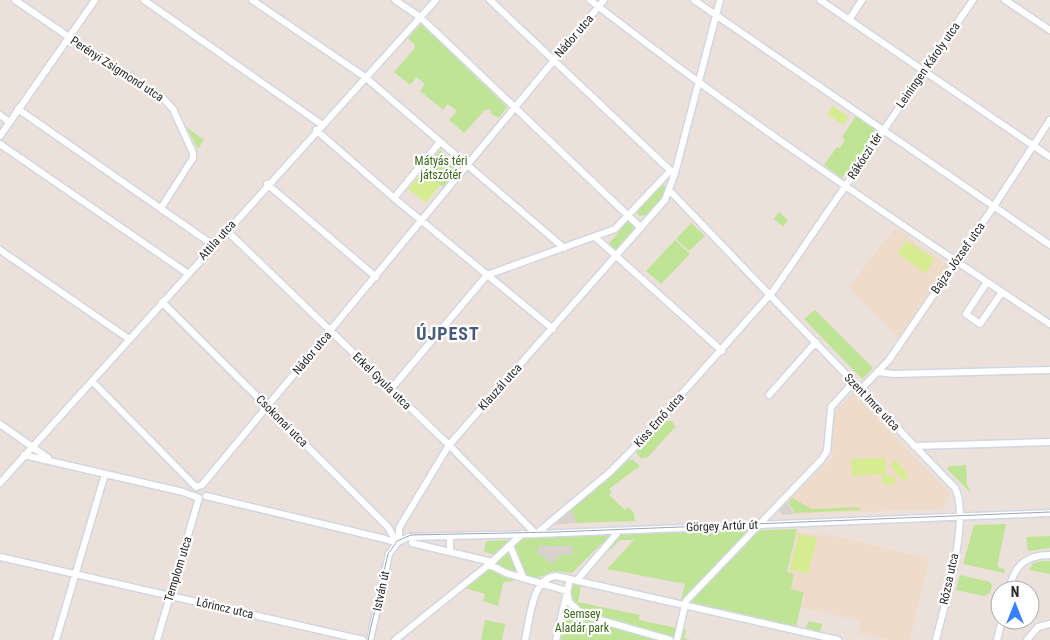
<svg xmlns="http://www.w3.org/2000/svg" width="1050" height="640" font-family="'Roboto Condensed',sans-serif">
	<style>
		.education { fill: #eedbc9 }
		.green { fill: #bfe495 }
		.pitch { fill: #d6ec91 }
		.plaza { fill: #d8d2cd }
		.lines { fill: none; stroke-linecap: round; stroke-linejoin: round }
		.minor-casing { stroke: #d0d7e3; stroke-width: 9 }
		.minor { stroke: #fff; stroke-width: 6 }
		.tram { stroke: #9da5b4; stroke-width: 1 }
		.labels { text-anchor: middle; stroke-width: 4.5; stroke-linejoin: round; paint-order: stroke }
		.street-label { font-size: 12px; fill: #292929; stroke: #fff }
		.park-label { font-size: 12px; fill: #386718; stroke: #fff }
		.district-label { font-size: 18px; font-weight: bold; letter-spacing: 1px; fill: #495b7b; stroke: #fff }
	</style>
	<rect width="100%" height="100%" fill="#ece1da"/>
	<!-- education -->
	<path class="education" d="M895,228L948,265L899,338L849,287Z
		M853,394L950,493L943,509L794,514L787,502L832,458L834,413Z
		M797,531L818,536L819,533L929,558L910,640H890L858,633L861,621L802,607L805,592L791,589L795,574L788,572Z"/>
	<!-- green -->
	<path class="green" d="M421,24L507,107L499,118L490,113L492,112L489,109L485,110L464,133L449,120L457,111L448,104L443,110L420,91L425,84L417,77L410,85L394,72L415,48L414,44L408,38Z
		M856,116L876,129L872,134L876,136L863,156L858,154L861,158L851,173L847,171L842,178L824,165L837,147L840,148L845,140L842,137Z
		M186,127L204,140L198,149Z
		M440,150L460,166L443,187L423,171Z
		M661,184L665,186C669,197 656,207 649,215L639,216L637,212L638,208Z
		M779,212L788,220L783,227L774,219Z
		M627,222L631,223L635,230L618,250H615L609,244Z
		M691,223L705,236L689,251L676,239Z
		M675,240L690,254L661,284L646,271Z
		M815,310L873,368L862,379L804,319Z
		M662,421H671L676,426L647,458L645,457L642,459L637,454V449Z
		M627,460H633L640,466L609,489L612,492L609,495L625,510L628,507L634,513L635,521L576,523L574,515L568,509Z
		M966,465L967,484L971,493L947,469L950,466Z
		M793,498L811,509L859,507L860,510L795,513L788,502Z
		M1006,524L997,567L1005,569L1004,573L963,564L974,525Z
		M797,529L787,572L794,574L791,589L804,592L796,627L681,600L685,584L607,569L634,540H620L609,551L601,544L572,573L554,571L535,579L515,575L513,581L503,583L498,606L483,601L485,594L464,588L487,569L496,566L500,558L521,537Z
		M1050,536V548L1028,551L1026,537Z
		M510,540L511,542L496,555L484,552L486,541Z
		M1042,561H1050V574L1029,570L1033,563Z
		M960,575L990,582L992,586L990,593L984,596L956,590Z
		M570,584L581,586L578,602L640,615L639,620L686,630L684,638L691,640H558L570,595Z
		M485,620L505,624L502,640H481Z
		M809,621L822,624L820,632L808,630L806,627Z"/>
	<!-- pitch -->
	<path class="pitch" d="M833,106L849,117L843,125L827,114Z
		M423,171L440,185L426,203L408,189Z
		M906,241L935,259L926,273L898,254Z
		M885,458L886,474L852,476L851,459Z
		M896,460L909,476L903,481L890,465Z
		M882,476H895V484H882Z
		M799,534L817,538L808,574L790,569Z"/>
	<!-- plaza -->
	<path class="plaza" d="M787,502L794,514L782,515L779,510Z
		M568,509L574,515L576,523L550,525Z
		M538,546H573V555H560L555,562L549,563L543,556H538Z"/>
	<g class="lines">
		<defs>
			<path id="minor" d="M15,0L69,37L163,98L173,109L193,153V158L161,208
				M144,0L321,124
				M252,0L365,77L564,248
				M395,0L420,17L641,228
				M490,0L672,172
				M590,0C737,115 894,220 1050,324
				M694,0L1050,245
				M820,0L1050,157
				M1005,0L1050,30
				M849,20L862,0
				M18,109L213,245
				M0,115L9,122
				M316,130L394,198L553,329
				M0,136L95,0
				M0,144L187,273
				M267,184L376,277
				M669,190L955,488C971,518 944,606 936,640
				M394,198L440,142
				M226,230L449,445L536,534
				M595,237L722,351
				M0,250L129,339
				M987,282L966,314L980,324L1002,292
				M162,302L388,527L397,543
				M879,372L893,374L1050,370
				M92,381L196,487
				M391,389L487,275L615,229L670,171
				M860,390L889,360L994,206L1050,120
				M769,395L816,342
				M0,424L48,458
				M914,446L1050,442
				M24,455L183,492L199,498
				M0,483L436,0
				M196,487L202,485L604,0
				M206,496L385,539L397,543
				M536,534L610,472L630,452L774,290L973,0
				M399,541V528L449,445L665,200L675,173L720,0
				M412,543L492,562
				M510,546L523,577
				M450,551V536
				M0,557L363,640
				M488,564L506,573L567,591L569,602L583,615L670,640
				M577,580L619,531
				M1009,590C1014,566 1025,555 1050,555
				M56,640L105,474
				M157,640L199,498
				M370,640L389,554L398,542L409,537L536,534L1050,513
				M395,640L492,562L522,534
				M525,640C530,621 531,578 556,576L838,640
				M556,640L570,579
				M677,640L686,601L822,459L827,451L831,407L853,383
				M997,640L1002,620
				M1027,640L1038,627L1050,624"/>
		</defs>
		<!-- minor casing -->
		<use href="#minor" class="minor-casing"/>
		<!-- minor -->
		<use href="#minor" class="minor"/>
		<!-- tram -->
		<path class="tram" d="M368,640L388,554L397,541L411,535L556,532L1050,512"/>
	</g>
	<g class="labels">
		<!-- street labels -->
		<g class="street-label">
			<text transform="translate(574 36) rotate(-49)" y="4">Nádor utca</text>
			<text transform="translate(928 65) rotate(-55)" y="4">Leiningen Károly utca</text>
			<text transform="translate(117 69) rotate(33)" y="4">Perényi Zsigmond utca</text>
			<text transform="translate(865 156) rotate(-57)" y="4">Rákóczi tér</text>
			<text transform="translate(217 240) rotate(-48)" y="4">Attila utca</text>
			<text transform="translate(958 258) rotate(-55)" y="4">Bajza József utca</text>
			<text transform="translate(312 353) rotate(-50)" y="4">Nádor utca</text>
			<text transform="translate(382 381) rotate(44)" y="4">Erkel Gyula utca</text>
			<text transform="translate(500 387) rotate(-48)" y="4">Klauzál utca</text>
			<text transform="translate(872 402) rotate(46)" y="4">Szent Imre utca</text>
			<text transform="translate(659 420) rotate(-48)" y="4">Kiss Ernő utca</text>
			<text transform="translate(282 421) rotate(45)" y="4">Csokonai utca</text>
			<text transform="translate(722 526) rotate(-2)" y="4">Görgey Artúr út</text>
			<text transform="translate(178 569) rotate(-73)" y="4">Templom utca</text>
			<text transform="translate(949 579) rotate(-78)" y="4">Rózsa utca</text>
			<text transform="translate(381 591) rotate(-78)" y="4">István út</text>
			<text transform="translate(225 608) rotate(13)" y="4">Lőrincz utca</text>
		</g>
		<!-- park labels -->
		<g class="park-label">
			<text x="441" y="165">Mátyás téri<tspan x="441" dy="14">játszótér</tspan></text>
			<text x="582" y="618">Semsey<tspan x="582" dy="14">Aladár park</tspan></text>
		</g>
		<!-- district labels -->
		<g class="district-label">
			<text x="448" y="340">ÚJPEST</text>
		</g>
	</g>
	<!-- north arrow -->
	<g transform="translate(1015 605)"><circle r="24" fill="#ffffff" stroke="#a9a9a9"/>
	<path d="M0-4L9 19L0 12L-9 19Z" fill="#3681fd"/>
	<text y="-8" font-size="14" font-weight="bold" text-anchor="middle" fill="#292929">N</text>
	</g>
</svg>
